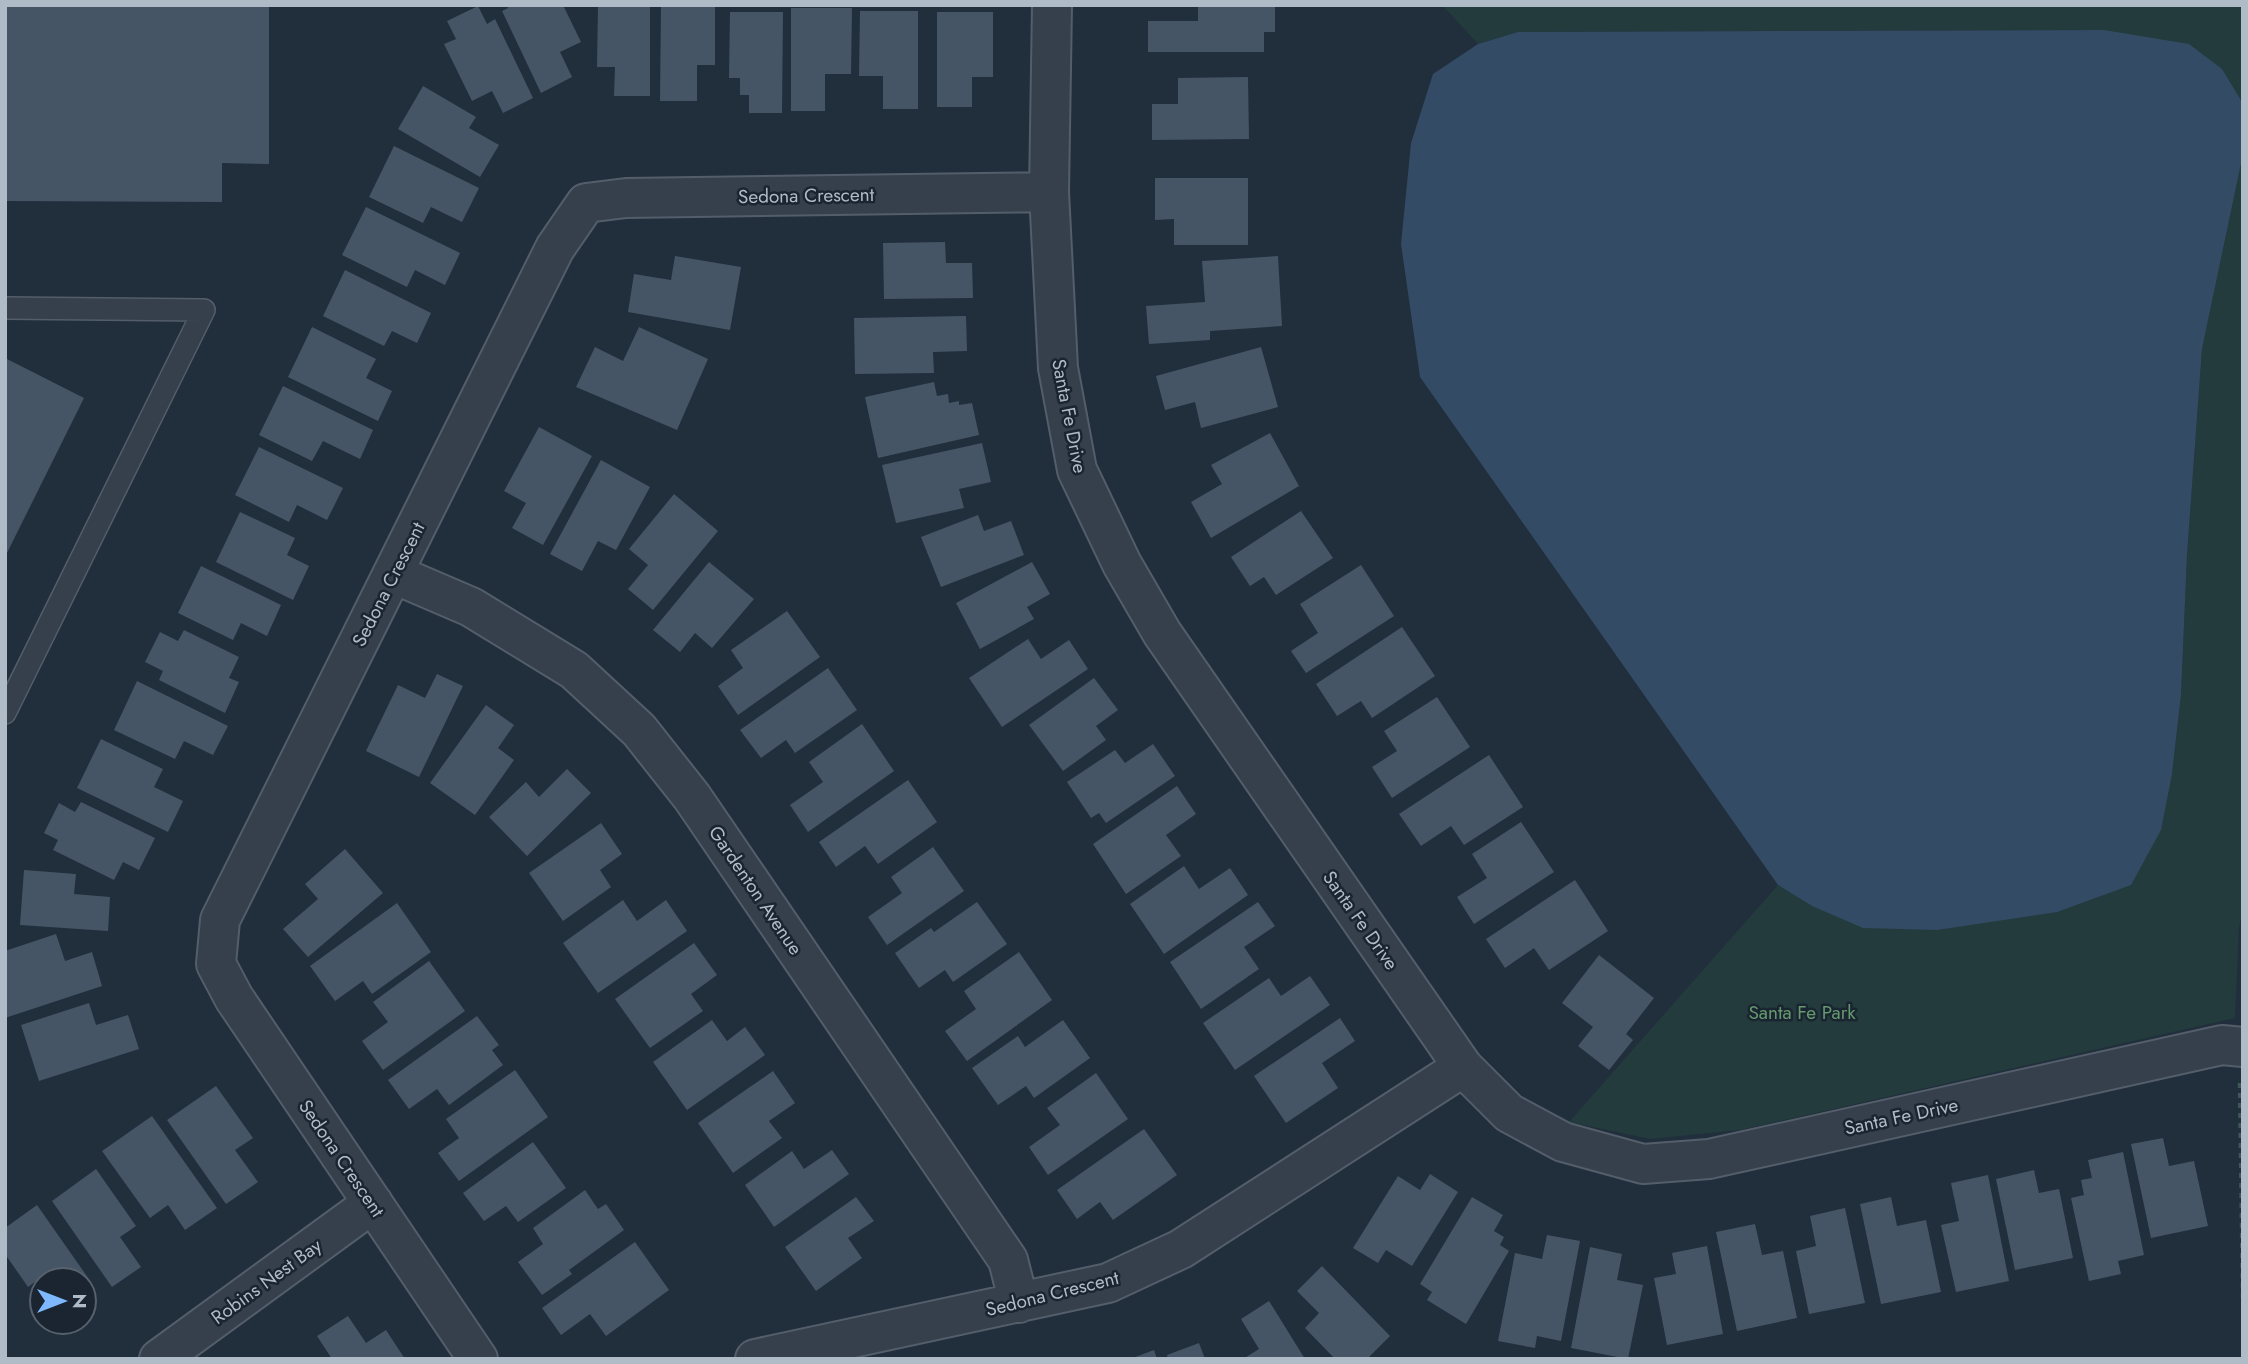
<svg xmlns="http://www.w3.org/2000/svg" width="2248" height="1364" font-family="Jost,sans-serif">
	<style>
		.green { fill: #233b3d }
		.water { fill: #334b64 }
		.building { fill: #465565 }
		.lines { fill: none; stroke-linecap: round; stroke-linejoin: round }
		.lane-casing { stroke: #535e6a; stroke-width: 24 }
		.street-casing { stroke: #535e6a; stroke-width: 42 }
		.path { stroke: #3d5757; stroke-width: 4.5; stroke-dasharray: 5 5; stroke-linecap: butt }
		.lane { stroke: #35404c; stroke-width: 21 }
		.street { stroke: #35404c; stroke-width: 38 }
		.labels { text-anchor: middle; stroke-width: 5; stroke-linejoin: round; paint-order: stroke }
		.street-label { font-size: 19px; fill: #b0bbc8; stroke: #1a2531 }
		.park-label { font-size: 19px; fill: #659a6e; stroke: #1a2531 }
	</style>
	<rect width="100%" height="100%" fill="#212e3c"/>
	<!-- green -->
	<path class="green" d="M1442,5H2243V119L2242,102L2104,30L1518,32L1478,44Z
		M2243,154V911L2239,927L2235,1018L1740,1130L1650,1139L1569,1122L1778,885L1812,906L2172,774L2181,695L2187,555L2202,349Z"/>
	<!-- water -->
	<path class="water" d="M2104,30L2189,44L2222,69L2242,102L2243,119V154L2202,349L2187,555L2181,695L2172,774L2161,830L2131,885L2057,912L1937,930L1863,928L1812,906L1778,885L1420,377L1401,244L1411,143L1433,74L1478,44L1518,32Z"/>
	<!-- building -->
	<path class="building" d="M5,5H269V164L222,163V202L5,201Z
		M507,5H563L581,42L560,52L572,77L541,93L502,11L508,8Z
		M598,5L650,6V96H614L615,67H597Z
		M661,5H715V65H697V101H660Z
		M1198,5H1275V32H1264V52H1148V21H1198Z
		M478,6L487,24L495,19L533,98L503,113L492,91L472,101L444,44L456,39L447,21Z
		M791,8H852L851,74H825V111H791Z
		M860,11H918V109H883V76H859Z
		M730,12H783L782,113H749V95H740V78H729Z
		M937,12H993V77H972V107H937Z
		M1248,77L1249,139L1152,140V104H1178V78Z
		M423,86L476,117L469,128L499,145L480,177L398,129Z
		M394,146L479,188L462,222L431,207L423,223L369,197Z
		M1155,178H1248V245H1174V219L1155,220Z
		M366,207L460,253L445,285L415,270L407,287L342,255Z
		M945,242L946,263H972L973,298L884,299L883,243Z
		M675,256L741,267L730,330L628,312L634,274L671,280Z
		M1278,256L1282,326L1210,331V340L1149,344L1146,306L1205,302L1202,261Z
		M345,270L431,313L417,343L392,331L384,346L323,316Z
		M966,316L967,351L933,352L934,373L855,374L854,318Z
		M312,327L376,359L366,378L392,391L378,421L288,377Z
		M639,327L708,359L677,430L576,387L595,347L623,361Z
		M1261,347L1278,407L1201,428L1195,402L1165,410L1156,376Z
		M5,358L84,398L5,557Z
		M934,382L937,396L948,394L949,403L959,401V405L972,403L979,435L878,458L865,397Z
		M283,386L373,430L360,459L323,441L312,461L259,435Z
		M539,427L592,456L543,545L512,528L526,503L504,491Z
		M1270,433L1299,486L1211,538L1191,502L1222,484L1211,465Z
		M982,443L991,482L959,489L964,508L896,523L882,465Z
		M259,447L343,488L327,520L297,505L289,522L235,495Z
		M601,460L650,487L616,550L598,541L582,571L550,554Z
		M674,494L718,531L653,610L628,589L648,565L629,549Z
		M1301,511L1333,558L1276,595L1264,577L1250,586L1231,557Z
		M240,512L295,538L287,555L309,566L293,600L216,562Z
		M978,515L984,531L1011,521L1024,555L941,587L921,537Z
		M709,562L754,599L712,648L695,633L680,652L653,630Z
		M1032,562L1050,594L1027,607L1034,619L980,649L956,603Z
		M1361,565L1394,616L1306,673L1291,651L1318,633L1300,604Z
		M201,566L281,605L267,636L241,623L233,640L178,613Z
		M787,611L820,657L738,715L718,686L743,668L731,650Z
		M1402,627L1435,676L1372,718L1361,701L1337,716L1316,684Z
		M184,630L239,657L229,678L239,682L225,713L159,680L163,671L145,662L160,632L178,641Z
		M1028,639L1041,659L1069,640L1088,669L1002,727L969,678Z
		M828,668L857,710L795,753L786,740L761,758L740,730Z
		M437,674L463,686L419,777L366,751L398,685L425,698Z
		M1094,678L1118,710L1096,726L1106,740L1063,771L1029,725Z
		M137,681L228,726L213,755L184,741L175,759L114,730Z
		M1437,697L1470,747L1392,798L1372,767L1397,751L1384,731Z
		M486,705L514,725L498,748L514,760L475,815L430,783Z
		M862,724L894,771L808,832L790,805L823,782L809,762Z
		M101,739L163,769L154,787L183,801L168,832L77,788Z
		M1153,744L1175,776L1106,823L1099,813L1091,818L1067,782L1115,750L1125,763Z
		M1489,755L1523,807L1464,845L1451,826L1421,846L1399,814Z
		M567,769L591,793L527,856L489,817L526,782L539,797Z
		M908,780L937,822L878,864L865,846L836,867L819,842Z
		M1177,786L1196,814L1166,835L1181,856L1126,894L1093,844Z
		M81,802L155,838L139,870L123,862L114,880L53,850L58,840L44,833L59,803L75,812Z
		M1521,822L1554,872L1474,924L1457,897L1487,878L1472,854Z
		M601,823L622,854L600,870L611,887L563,921L529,873Z
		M933,847L964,891L887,945L868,917L902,893L891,877Z
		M345,849L383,893L308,957L283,929L318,899L305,884Z
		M1184,866L1199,889L1230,868L1248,895L1164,954L1130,904Z
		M24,870L76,874L74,894L110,897L108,931L20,925Z
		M1575,880L1608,931L1549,970L1534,948L1505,968L1486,939Z
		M623,900L637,921L666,900L687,931L598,993L563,943Z
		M977,902L1007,944L953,982L945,970L919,988L895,953L931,928L934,932Z
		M1258,902L1275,926L1244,947L1259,969L1201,1009L1170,962Z
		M397,903L431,952L372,994L363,981L335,1001L310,966Z
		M56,934L65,961L92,952L102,986L5,1018V951Z
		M694,943L717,975L691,994L703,1011L650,1048L615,999Z
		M1019,952L1052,1000L967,1061L945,1031L976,1009L964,991Z
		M1599,955L1654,998L1626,1034L1633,1040L1609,1070L1578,1046L1593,1027L1562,1003Z
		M429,961L465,1011L383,1070L362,1041L388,1022L373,1002Z
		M1310,976L1330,1005L1235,1070L1203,1023L1269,978L1281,996Z
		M89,1003L96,1025L128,1015L139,1049L39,1081L21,1025Z
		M477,1016L499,1045L492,1050L503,1065L449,1105L437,1089L409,1109L388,1080Z
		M1340,1018L1355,1041L1322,1063L1338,1088L1286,1123L1254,1076Z
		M712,1020L727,1041L745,1027L765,1055L687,1110L653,1062Z
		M1063,1020L1090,1058L1034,1098L1026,1086L998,1105L972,1068L1018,1036L1025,1047Z
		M515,1070L548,1117L459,1181L438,1153L459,1138L446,1119Z
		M773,1071L795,1103L769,1121L782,1138L733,1173L698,1123Z
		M1096,1073L1128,1119L1048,1175L1029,1147L1060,1125L1047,1108Z
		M216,1086L253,1138L235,1150L258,1182L226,1204L167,1120Z
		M152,1116L217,1208L185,1230L168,1205L150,1218L102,1151Z
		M1144,1129L1177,1175L1113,1220L1100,1202L1077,1219L1057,1190Z
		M2163,1138L2169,1166L2194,1161L2208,1226L2151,1238L2131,1144Z
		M533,1142L566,1188L518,1222L506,1206L484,1221L463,1193Z
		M832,1150L849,1174L774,1227L745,1185L792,1151L804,1169Z
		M2123,1152L2144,1255L2118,1261L2121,1274L2089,1281L2071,1198L2084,1195L2081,1180L2092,1178L2088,1160Z
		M96,1169L136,1226L120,1237L141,1267L112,1287L52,1201Z
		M2034,1170L2039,1193L2059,1189L2073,1258L2015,1270L1996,1179Z
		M1430,1174L1458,1192L1412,1266L1386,1250L1378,1263L1353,1248L1398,1176L1420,1190Z
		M1988,1175L2009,1281L1956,1292L1941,1225L1959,1221L1951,1183Z
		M585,1190L598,1209L606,1204L624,1230L569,1270L572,1274L542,1295L518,1262L543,1244L533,1228Z
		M856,1197L874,1221L848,1238L862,1258L816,1291L785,1247Z
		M1472,1197L1503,1215L1494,1231L1504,1237L1500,1245L1509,1251L1466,1324L1427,1300L1432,1292L1420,1284Z
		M1891,1197L1897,1226L1926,1220L1941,1292L1881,1304L1860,1204Z
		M37,1205L91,1282L84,1287V1280H52L47,1273L28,1287L5,1254V1228Z
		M1845,1208L1865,1303L1809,1314L1796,1251L1816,1246L1810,1216Z
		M1755,1224L1762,1255L1783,1251L1797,1318L1737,1331L1716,1232Z
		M1547,1235L1580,1241L1561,1341L1537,1336L1535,1348L1498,1341L1515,1253L1542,1259Z
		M635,1242L669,1290L606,1336L590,1314L561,1335L542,1308Z
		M1707,1246L1723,1334L1667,1345L1654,1278L1676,1274L1672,1253Z
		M1590,1247L1622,1254L1617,1280L1643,1285L1628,1359L1571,1348Z
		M1322,1266L1390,1336L1367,1359H1335L1305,1328L1319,1313L1297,1291Z
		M1269,1301L1305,1359H1243L1259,1349L1241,1319Z
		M348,1316L366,1343L386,1330L405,1359H332L317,1336Z
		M1199,1343L1205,1359H1168L1167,1355Z
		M1154,1350L1157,1359H1130Z"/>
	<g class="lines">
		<defs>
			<path id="lane" d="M5,308L204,310L5,713"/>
			<path id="street" d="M1052,5L1049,192L1058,368L1077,470L1122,564L1162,633L1463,1067L1509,1113L1563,1142L1643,1164L1709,1159L2222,1045L2243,1047
				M394,574L471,607L574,670L639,730L692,797L1008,1260L1019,1303
				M159,1359L373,1203
				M478,1359L234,998L216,964L220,920L555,248L586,203L626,198L1049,192
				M755,1359L1108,1283L1181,1249L1463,1067"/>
		</defs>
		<!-- lane casing -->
		<use href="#lane" class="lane-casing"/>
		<!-- street casing -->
		<use href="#street" class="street-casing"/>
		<!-- path -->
		<path class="path" d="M2240,1083L2243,1298"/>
		<!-- lane -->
		<use href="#lane" class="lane"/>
		<!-- street -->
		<use href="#street" class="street"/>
	</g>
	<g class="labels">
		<!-- street labels -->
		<g class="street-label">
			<text transform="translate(806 195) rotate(-1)" y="7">Sedona Crescent</text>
			<text transform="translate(1070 416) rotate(79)" y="7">Santa Fe Drive</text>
			<text transform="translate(388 584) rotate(-63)" y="7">Sedona Crescent</text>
			<text transform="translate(756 890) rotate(56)" y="7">Gardenton Avenue</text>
			<text transform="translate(1361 920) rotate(55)" y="7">Santa Fe Drive</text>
			<text transform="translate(1901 1116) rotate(-12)" y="7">Santa Fe Drive</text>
			<text transform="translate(342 1158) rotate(56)" y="7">Sedona Crescent</text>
			<text transform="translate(266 1281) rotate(-36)" y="7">Robins Nest Bay</text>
			<text transform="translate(1052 1293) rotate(-14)" y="7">Sedona Crescent</text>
		</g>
		<!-- park labels -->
		<g class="park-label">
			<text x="1802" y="1019">Santa Fe Park</text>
		</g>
	</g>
	<!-- border -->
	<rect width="2248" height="1364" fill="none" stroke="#b0bbc8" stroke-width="14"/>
	<!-- north arrow -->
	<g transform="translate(63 1301) rotate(90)"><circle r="33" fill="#1a2531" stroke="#56616d" stroke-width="2"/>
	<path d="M0-5L12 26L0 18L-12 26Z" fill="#7eb8fe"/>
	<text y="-10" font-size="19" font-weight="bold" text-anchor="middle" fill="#b0bbc8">N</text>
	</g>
</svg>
